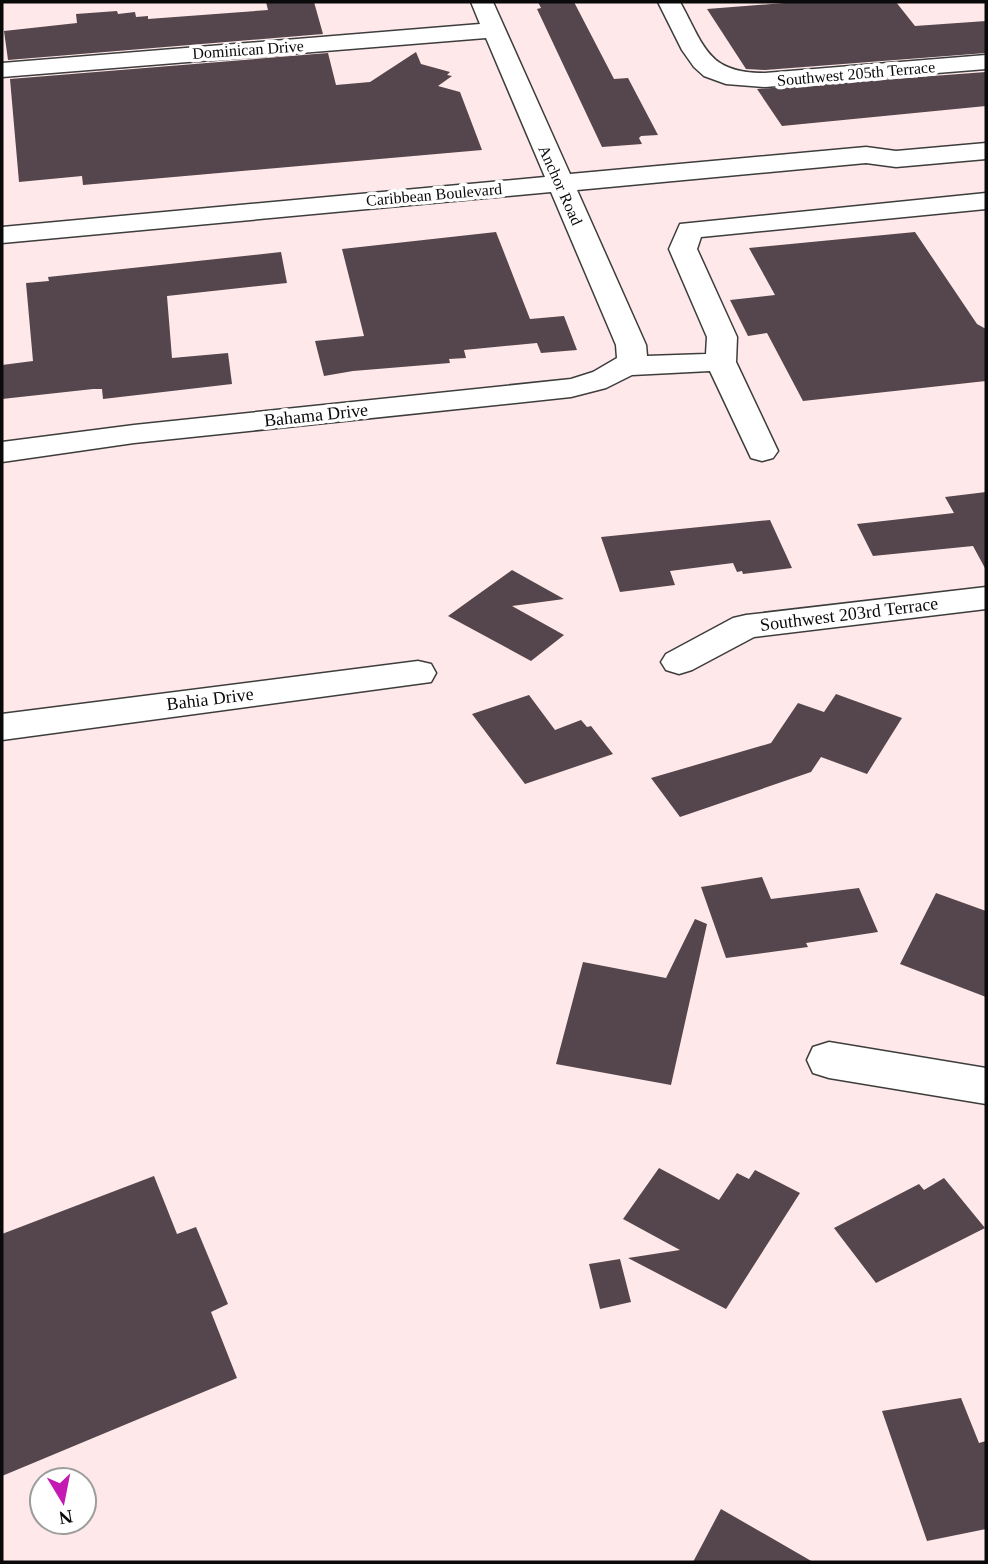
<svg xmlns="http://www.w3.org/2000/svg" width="988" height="1564" font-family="'Times New Roman',serif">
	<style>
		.building { fill: #54464c }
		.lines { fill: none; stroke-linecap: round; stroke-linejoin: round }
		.minor-casing { stroke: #3d3d3d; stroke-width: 3 }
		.minor { fill: #fff; fill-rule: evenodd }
		.labels { text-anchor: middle; stroke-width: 7; stroke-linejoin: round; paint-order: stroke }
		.far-street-label { font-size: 16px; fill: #0a0a0a; stroke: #fff }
		.street-label { font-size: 18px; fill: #0a0a0a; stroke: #fff }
	</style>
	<rect width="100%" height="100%" fill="#ffe8e9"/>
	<!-- building -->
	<path class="building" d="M266,2H314L323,34L8,60L4,31L77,23L76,14L117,11L118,14L135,12L136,17L148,16V19L268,10Z
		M538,2H574L614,79L628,78L658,135L641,136L639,138L642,144L602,147L537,9L541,8Z
		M798,2H896L915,26L986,21V53L765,70L746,69L707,9Z
		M416,52L421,64L450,72L447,75L452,76L438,86L460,92L482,150L83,185L82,176L19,182L10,79L328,53L336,85L370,82Z
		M986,72V106L782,126L757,89Z
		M496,232L530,319L564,316L577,350L541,353L537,343L464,350L466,358L449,359L450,363L353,371L324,376L315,341L364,336L342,249Z
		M915,232L977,324L986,329V381L803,401L767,333L748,336L730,300L775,295L749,248Z
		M281,252L287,283L167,296L172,358L228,353L232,384L103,399L102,389H93L2,399V365L33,361L26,283L49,281L48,277Z
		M986,492V570L973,546L873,556L857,524L954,513L945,497Z
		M770,520L792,568L743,574L742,571L737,572L733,563L670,571L675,585L620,592L601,537Z
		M512,570L564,599L512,606L564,635L531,661L448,616Z
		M836,694L902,718L867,774L821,757L811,772L680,817L651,778L771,743L798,703L824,712Z
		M529,695L555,730L581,720L587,727L591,726L613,754L525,784L472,714Z
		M762,877L771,899L859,888L878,932L806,943L808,947L726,958L701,887Z
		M936,893L986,911V997L900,964Z
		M695,919L707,924L671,1085L556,1064L583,962L666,978Z
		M659,1168L719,1200L737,1173L749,1179L755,1170L800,1193L726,1309L628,1258L680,1250L623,1219Z
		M154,1176L177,1234L196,1227L228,1304L211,1312L237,1378L2,1476V1234Z
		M944,1178L985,1228L876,1283L834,1228L919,1184L924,1190Z
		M620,1259L631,1302L600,1309L589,1264Z
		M961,1398L979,1443L986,1441V1529L927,1541L882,1411Z
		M721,1509L813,1562H693Z"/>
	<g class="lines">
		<defs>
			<path id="minor" d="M471,2H493L570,174L866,147L896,151L986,143V159L896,167L866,163L577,190L646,345L647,356L706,354L707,337L669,249L680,224L986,193V209L701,237L697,249L737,337L736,362L778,451L773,458L762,461L751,458L710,371L632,375L606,388L571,397L134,443L2,462V442L134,425L571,379L593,372L617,358L616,345L551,192L2,243V227L545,177L486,38L2,77V63L480,24Z
				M658,2H680C705,47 707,73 765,73L986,55V69L765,87L726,84L704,76L694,67L682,50Z
				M986,587V609L754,637L692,670L679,674L666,670L661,662L666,654L733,618L746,615Z
				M418,661L431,664L436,673L431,682L2,740V714Z
				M829,1042L986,1068V1104L829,1078L813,1073L807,1060L813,1047Z"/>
		</defs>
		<!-- minor casing -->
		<use href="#minor" class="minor-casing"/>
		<!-- minor -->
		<use href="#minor" class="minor"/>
	</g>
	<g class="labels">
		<!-- far-street labels -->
		<g class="far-street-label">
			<text transform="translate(248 49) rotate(-4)" y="6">Dominican Drive</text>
			<text transform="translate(856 73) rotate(-5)" y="6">Southwest 205th Terrace</text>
			<text transform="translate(561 185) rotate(66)" y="6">Anchor Road</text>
			<text transform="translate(434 194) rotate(-5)" y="6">Caribbean Boulevard</text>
		</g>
		<!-- street labels -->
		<g class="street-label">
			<text transform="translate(316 415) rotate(-6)" y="6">Bahama Drive</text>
			<text transform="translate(849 614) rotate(-7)" y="6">Southwest 203rd Terrace</text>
			<text transform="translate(210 699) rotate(-7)" y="6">Bahia Drive</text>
		</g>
	</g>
	<!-- border -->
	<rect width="988" height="1564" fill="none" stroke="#0a0a0a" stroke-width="7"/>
	<!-- north arrow -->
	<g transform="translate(63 1501) rotate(170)"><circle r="33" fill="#ffffff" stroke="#9d9d9d" stroke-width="2"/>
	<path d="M0-5L12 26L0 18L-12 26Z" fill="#c419b2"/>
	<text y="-10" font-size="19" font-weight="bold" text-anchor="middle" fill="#0a0a0a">N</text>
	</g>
</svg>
